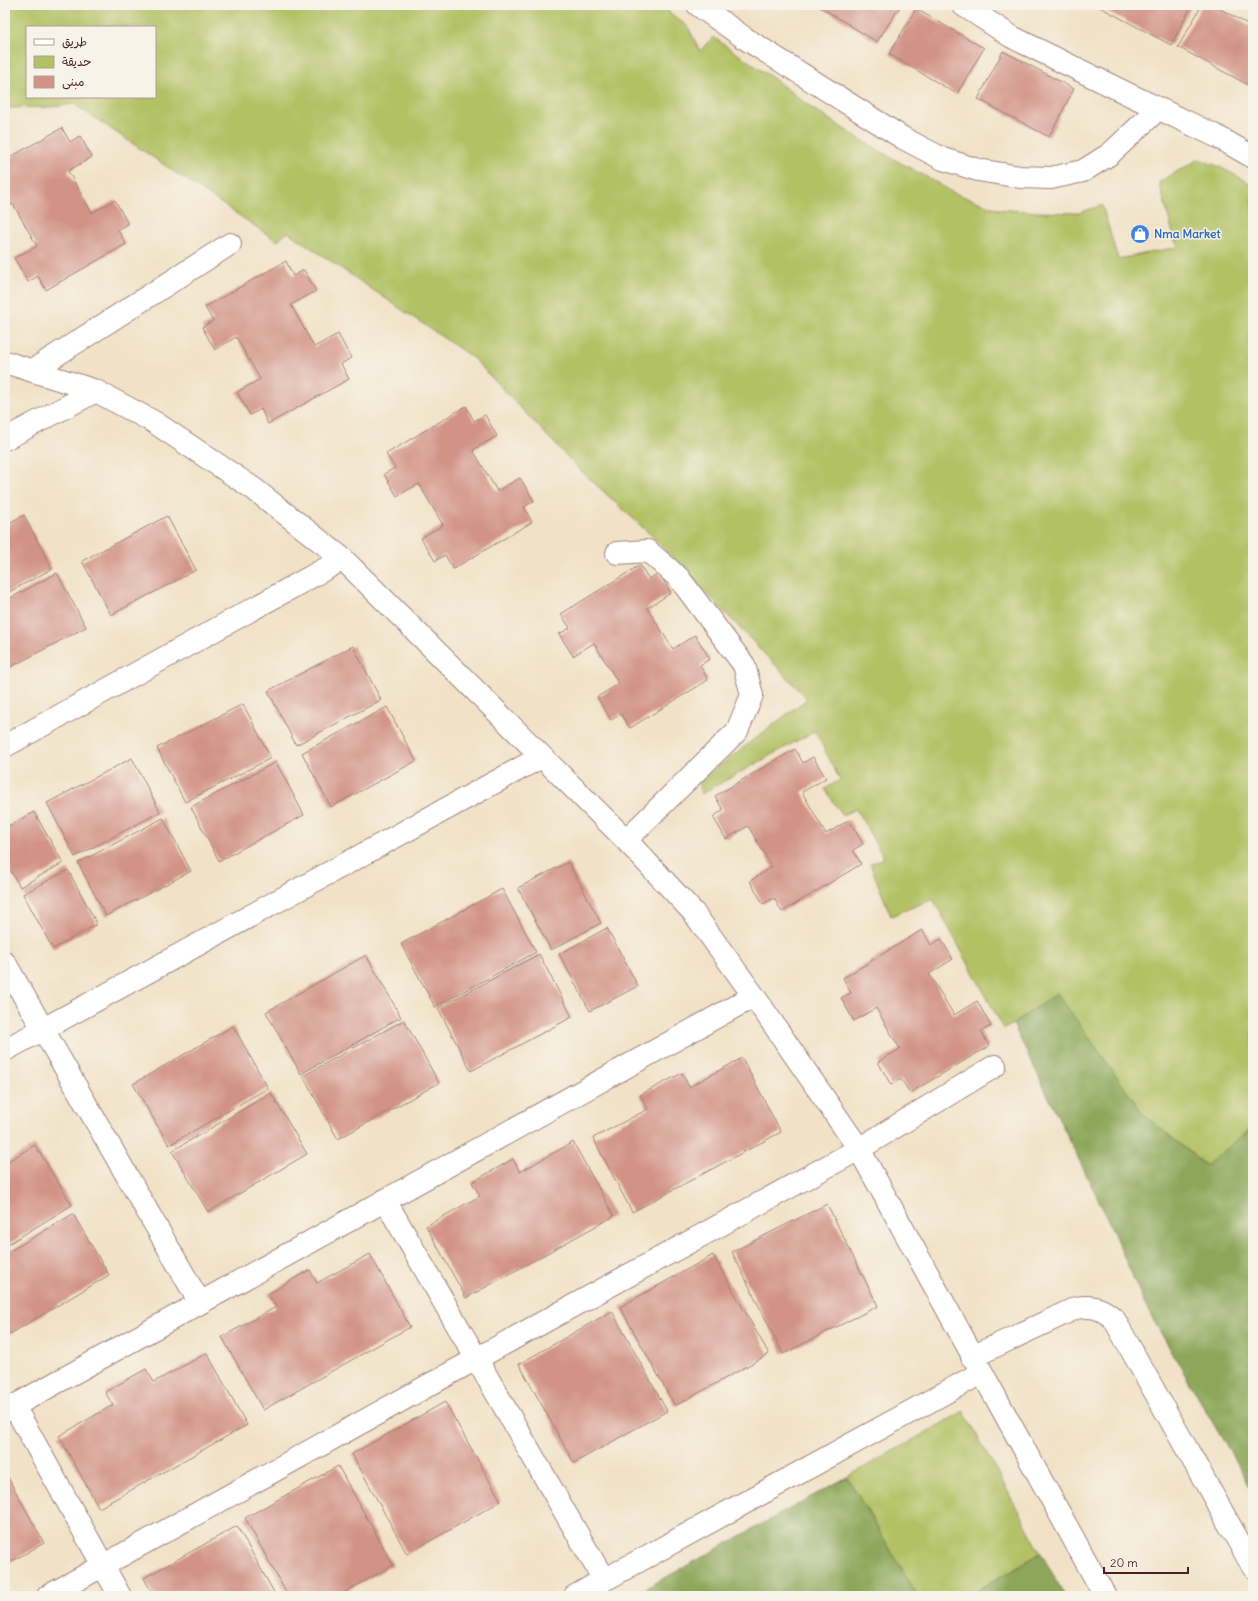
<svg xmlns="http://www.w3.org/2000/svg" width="1258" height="1601" font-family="Delius,'Playpen Sans Arabic',sans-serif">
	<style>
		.green { fill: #b1c164; stroke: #7e7048; fill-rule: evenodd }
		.forest { fill: #8ca75a; stroke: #6b6342 }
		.building { fill: #d29387 }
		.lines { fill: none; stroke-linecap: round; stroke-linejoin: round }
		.minor-casing { stroke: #9e8079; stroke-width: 24 }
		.minor { stroke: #fff; stroke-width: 22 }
		.labels { text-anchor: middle; stroke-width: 3; stroke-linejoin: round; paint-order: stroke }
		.shop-label { font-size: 12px; font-weight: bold; fill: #366cbe; stroke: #f7f3e8; text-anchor: start }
	</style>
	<rect width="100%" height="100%" fill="#f7f3e8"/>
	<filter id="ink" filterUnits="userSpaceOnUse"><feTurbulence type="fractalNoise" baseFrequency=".025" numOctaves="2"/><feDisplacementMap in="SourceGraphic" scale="8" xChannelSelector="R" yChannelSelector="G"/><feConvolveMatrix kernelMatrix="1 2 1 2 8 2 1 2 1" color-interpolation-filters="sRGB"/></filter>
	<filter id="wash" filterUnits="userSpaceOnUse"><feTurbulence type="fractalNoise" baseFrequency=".012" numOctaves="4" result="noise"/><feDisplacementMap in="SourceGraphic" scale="16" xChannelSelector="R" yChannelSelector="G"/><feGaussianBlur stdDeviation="0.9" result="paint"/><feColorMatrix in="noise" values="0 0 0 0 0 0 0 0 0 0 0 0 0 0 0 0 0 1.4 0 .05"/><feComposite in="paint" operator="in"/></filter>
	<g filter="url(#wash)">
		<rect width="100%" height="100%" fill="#f1e2c7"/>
		<!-- green -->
		<path class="green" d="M5,5H660L688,27L700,51L713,37L770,76L813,109L858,138L897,161L927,177L954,193L998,209L1038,212L1079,213L1102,205L1118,259L1178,247L1175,241L1159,182L1199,159L1220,167L1253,185V1127L1207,1166L1144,1115L1057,993L1013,1024L1004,1029L933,899L891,916L870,864L884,858L856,809L842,815L825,789L840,780L815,731L701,794L698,782L807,699L802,693L651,535L579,469L473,358L288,232L277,241L74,104L52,107L5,108ZM27,27H155V97H27Z
			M964,1411L1041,1553L967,1596H918L847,1477Z"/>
		<!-- forest -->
		<path class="forest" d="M1057,993L1144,1115L1206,1166L1253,1127V1492L1147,1309L1104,1211L1013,1024Z
			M847,1477L918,1596H632Z
			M1041,1553L1065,1596H967Z"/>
		<g id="blocks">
			<!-- building -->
			<path class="building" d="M817,5H901L877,42Z
				M1096,5H1192L1171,45Z
				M1202,5H1213L1253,27V80L1250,86L1178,47Z
				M916,9L984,48L957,94L889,54Z
				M1003,51L1074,89L1049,137L978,99Z
				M62,128L70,142L80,136L92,157L68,171L92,213L115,200L128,224L118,230L126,244L46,290L38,276L28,282L14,258L37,246L13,204L5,209V160Z
				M286,261L293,276L304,270L316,291L291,305L314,347L338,334L351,358L341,364L349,379L268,424L261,409L250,415L237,392L260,379L236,337L215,350L202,327L213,321L205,307Z
				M466,406L474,421L485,415L497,436L473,450L497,491L520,478L534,501L524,507L532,522L453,569L445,555L435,561L421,538L443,525L419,484L397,496L384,474L395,468L386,454Z
				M24,515L52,569L5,594V525Z
				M167,516L196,570L111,615L82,561Z
				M640,565L649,579L659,573L671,593L647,608L673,649L695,635L710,659L700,665L708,680L630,728L621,714L611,720L597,697L619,684L594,643L573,656L559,634L570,628L561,614Z
				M57,573L86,627L5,670V601Z
				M353,646L381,700L296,745L268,691Z
				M243,704L271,758L185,802L157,748Z
				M387,707L416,761L331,807L302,753Z
				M795,749L803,763L813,757L826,778L802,792L826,834L849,820L863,844L853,850L861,864L782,912L774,898L763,904L750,881L772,867L748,826L726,839L713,817L723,810L715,796Z
				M132,758L160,812L75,857L47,803Z
				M276,762L304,815L219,861L191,807Z
				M34,812L63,863L20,887L5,861V828Z
				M163,818L191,871L106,916L78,863Z
				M568,862L601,923L551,950L518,888Z
				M68,870L97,924L53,949L23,894Z
				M502,889L536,952L435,1007L401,944Z
				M607,928L638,986L590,1011L559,954Z
				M922,930L931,945L941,939L953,959L929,974L954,1015L977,1001L991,1026L981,1031L989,1046L910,1093L901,1079L891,1085L878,1062L900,1049L876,1008L854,1021L841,998L851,993L843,978Z
				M539,954L572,1017L471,1071L438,1008Z
				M366,955L401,1017L301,1074L266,1012Z
				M404,1020L439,1083L338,1139L303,1076Z
				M233,1026L268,1088L169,1145L133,1084Z
				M742,1058L781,1132L632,1212L593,1138L648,1109L640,1095L682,1073L689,1087Z
				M271,1093L307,1154L208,1212L172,1151Z
				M573,1142L614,1216L466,1298L426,1226L480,1196L472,1182L492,1171L513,1159L520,1172Z
				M35,1145L72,1205L5,1246V1163Z
				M827,1204L878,1306L783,1354L732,1252Z
				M73,1214L109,1275L10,1334L5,1325V1254Z
				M370,1254L410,1327L263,1410L222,1337L276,1307L268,1294L288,1282L310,1270L317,1283Z
				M713,1255L769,1354L675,1406L620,1307Z
				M612,1311L667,1411L574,1463L519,1364Z
				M207,1353L247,1425L99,1508L59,1436L113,1405L105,1392L146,1369L154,1382Z
				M445,1402L501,1501L407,1554L352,1454Z
				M338,1466L393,1565L338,1596H288L245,1518Z
				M5,1472L44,1543L5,1565Z
				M237,1526L276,1596H154L144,1578Z"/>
		</g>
	</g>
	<g filter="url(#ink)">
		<use href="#blocks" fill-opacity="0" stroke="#9e8079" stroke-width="1"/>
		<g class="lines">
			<defs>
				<path id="minor" d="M698,5L746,39L903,138L943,159L978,170L1020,177L1051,178L1083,171L1110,154L1158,109
					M963,5L1012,37L1124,92L1216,136L1253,157
					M5,362L96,391L154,422L254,489L343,559L626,840L693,912L754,996L859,1149L1105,1596
					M33,370L230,244
					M5,439L96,391
					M617,553L648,551L679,578L744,665L752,695L737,731L626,840
					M5,746L343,559
					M5,963L200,1303
					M5,1050L541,757
					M385,1200L604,1580
					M972,1357L1076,1308C1092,1305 1102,1308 1114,1319L1253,1567
					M14,1406L120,1596
					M5,1411L754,996
					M48,1596L476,1359L859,1149L995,1066
					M575,1596L981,1373"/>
			</defs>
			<!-- minor casing -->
			<use href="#minor" class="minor-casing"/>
			<!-- minor -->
			<use href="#minor" class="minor"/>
		</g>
	</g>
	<!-- icons -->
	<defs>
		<symbol id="shop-disc" viewBox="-11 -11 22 22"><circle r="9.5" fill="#3f7fe0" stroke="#f7f3e8"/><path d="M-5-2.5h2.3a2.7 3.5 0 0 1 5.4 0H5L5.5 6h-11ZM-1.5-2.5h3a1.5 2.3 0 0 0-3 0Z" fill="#fff"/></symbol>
	</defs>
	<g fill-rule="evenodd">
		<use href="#shop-disc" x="1129" y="223" width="22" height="22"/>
	</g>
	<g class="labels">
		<!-- shop labels -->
		<g class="shop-label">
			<text x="1154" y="238">Nma Market</text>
		</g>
	</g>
	<!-- margin -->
	<rect width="1258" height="1601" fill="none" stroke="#f7f3e8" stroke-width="20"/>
	<!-- legend -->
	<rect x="26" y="26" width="130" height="72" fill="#f7f3e8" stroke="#b29e9c"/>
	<rect x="34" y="39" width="20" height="6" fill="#ffffff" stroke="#b29e9c"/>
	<text x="62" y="46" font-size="12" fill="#4a1f2b">طريق</text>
	<rect x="34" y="56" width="20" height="12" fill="#b1c164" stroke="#b29e9c"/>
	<text x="62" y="66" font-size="12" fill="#4a1f2b">حديقة</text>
	<rect x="34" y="76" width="20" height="12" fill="#d29387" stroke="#b29e9c"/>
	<text x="62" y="86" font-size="12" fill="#4a1f2b">مبنى</text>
	<!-- scale -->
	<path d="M1104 1567v6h84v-6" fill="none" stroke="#4a1f2b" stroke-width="2"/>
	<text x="1110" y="1567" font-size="12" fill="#4a1f2b" stroke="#f7f3e8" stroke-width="3" paint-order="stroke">20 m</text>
</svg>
